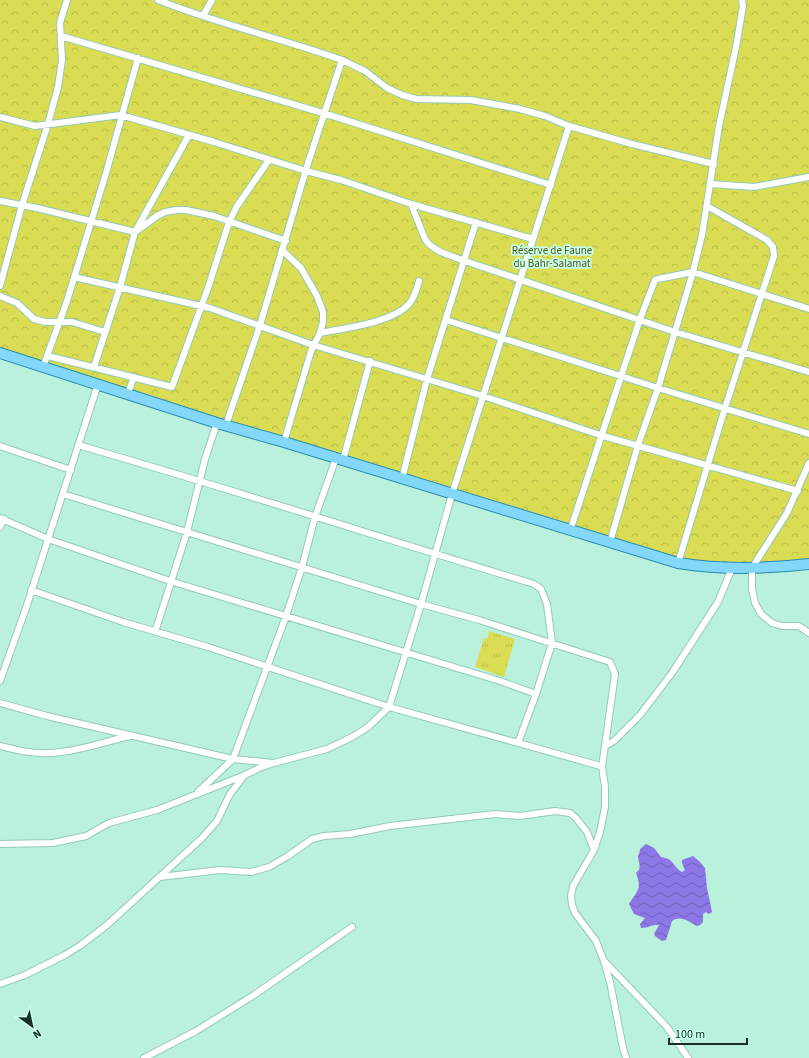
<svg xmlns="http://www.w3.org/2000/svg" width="809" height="1058" font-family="'Source Sans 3',sans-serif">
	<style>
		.grass { fill: url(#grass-tufts) }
		.park { fill: url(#park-crowns) }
		.water { fill: url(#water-waves) }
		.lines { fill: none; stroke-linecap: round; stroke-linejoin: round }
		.street-casing { stroke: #93cab6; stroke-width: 8 }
		.primary-casing { stroke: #288cae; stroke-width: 12 }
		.street { stroke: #fff; stroke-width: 6 }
		.primary { stroke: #83d8fa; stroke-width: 10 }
		.labels { text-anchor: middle; stroke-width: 3.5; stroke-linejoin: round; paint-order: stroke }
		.park-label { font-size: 11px; fill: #54551d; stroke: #c6ffea }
	</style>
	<defs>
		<pattern id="grass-tufts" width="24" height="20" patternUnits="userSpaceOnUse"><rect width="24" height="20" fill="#dadd54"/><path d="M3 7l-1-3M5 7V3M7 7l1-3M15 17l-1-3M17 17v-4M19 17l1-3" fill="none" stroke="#babe49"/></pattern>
		<pattern id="park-crowns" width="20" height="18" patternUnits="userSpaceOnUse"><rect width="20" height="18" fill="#dadd54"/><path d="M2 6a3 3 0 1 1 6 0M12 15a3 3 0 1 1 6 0" fill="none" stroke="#babe49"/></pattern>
		<pattern id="water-waves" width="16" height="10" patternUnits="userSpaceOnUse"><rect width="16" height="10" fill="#8d76e5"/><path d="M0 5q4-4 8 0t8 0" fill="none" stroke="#7261ba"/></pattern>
	</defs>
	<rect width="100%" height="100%" fill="#b9f1dd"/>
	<!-- grass -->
	<path class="grass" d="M489,631L515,639L504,677L475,667L484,638L487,639Z"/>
	<!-- park -->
	<path class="park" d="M0,0H809V564L697,566L0,353Z"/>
	<!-- water -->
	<path class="water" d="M646,844L654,848L661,857C675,859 671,865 682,872L685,870L682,863V860L693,856L700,862L705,868L707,888L712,912L709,914L706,912L703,914V922L700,925L697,926C688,921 681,915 672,921L666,940L662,941L656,937L654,934L659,925C653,924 649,928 641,928L640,924L645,918L634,914L629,904C638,890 642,889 636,873C643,868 638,863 638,856C639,854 640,851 640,849Z"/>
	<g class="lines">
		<defs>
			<path id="street" d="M158,0C218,24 281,38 342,60L308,163L260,325L226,425
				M203,16L212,0
				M61,36L323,113L551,185
				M342,60L365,71L387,88L402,95L416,99L471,100L520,109L545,116L569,126L632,144L714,164
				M0,117L35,126L121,115L214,142L306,171L341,180L411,204L533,239
				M711,184L754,187L809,177
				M0,201L37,208L135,232L189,135
				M411,204L425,239C433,252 452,256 465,261L675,332L809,372
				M282,250L301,268L317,296L323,312V322L320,333
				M74,277L210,308L313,345L483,396L603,436L798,491
				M0,286L22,205L48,124L58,87L62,60L60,23L62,16L67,0
				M0,296L17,303L34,319L45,322H72L105,332
				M446,320L658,388L809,434
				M48,356L172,387L208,288L229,222L237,206L269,160
				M43,367L67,301L106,173L138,58
				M94,367L120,287L135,232L157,216L165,212L176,210H186L214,216L286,241
				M128,393L134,377
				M284,442L311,351L320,333C344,328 392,323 409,304C414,298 417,289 419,281
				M78,445C231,489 382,538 534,584L541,589L547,604L552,643L536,694
				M0,446L71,470
				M343,460L370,361
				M809,463L787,513L752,568V589L755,603L761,614L772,623L782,626H799L809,633
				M402,479L427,379L476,222
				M63,494L421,604L479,620L610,662L615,674L602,767L605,787V807L600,832L594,850L573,886L571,896L572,905L575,913L596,941L604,961L610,982L623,1048L626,1058
				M0,518L48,539L170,581L500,681L536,694L518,743
				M0,527L4,519
				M570,531L640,319L655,280L658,279L693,272L809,309
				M610,542L638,445L658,388L693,272L702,235L719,126L736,47L743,6L742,0
				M678,563L725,408L774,256L773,247L767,240L707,206
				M31,590L123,622L208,647L389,707L597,765L602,767
				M155,632L187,532L205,459L217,423
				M0,681L26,608L98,384
				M0,703L47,716L233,759L273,763
				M0,746C16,750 32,754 49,753C76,752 103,742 130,736
				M605,746L614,741L640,715L672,673L718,602L732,568
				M198,792L233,759L286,616L302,567L315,517L336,458
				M0,844L53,843L86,836L109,823L157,810L245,775L259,768L274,763L327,749L354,736L368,727L389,707L421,604L452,494L569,126
				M160,877L220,870L251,872L269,867L288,856L312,839L324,836L350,834L390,826L495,814L520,816L555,811L570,813L576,818L587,832L594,850
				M606,963L667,1027L688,1058
				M0,984L25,975L65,955L81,945L107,925L202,838L217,821L230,794L244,776
				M144,1058L196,1031L254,995L352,927"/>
			<path id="primary" d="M0,353L217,423L284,442L678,563C721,570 765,569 809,564"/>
		</defs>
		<!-- street casing -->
		<use href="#street" class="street-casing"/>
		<!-- primary casing -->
		<use href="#primary" class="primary-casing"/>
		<!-- street -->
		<use href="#street" class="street"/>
		<!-- primary -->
		<use href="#primary" class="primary"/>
	</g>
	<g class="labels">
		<!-- park labels -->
		<g class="park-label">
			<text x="552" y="254">Réserve de Faune<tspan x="552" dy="13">du Bahr-Salamat</tspan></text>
		</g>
	</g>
	<!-- north arrow -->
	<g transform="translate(32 1026) rotate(147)" stroke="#c6ffea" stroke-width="3" paint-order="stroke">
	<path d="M0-3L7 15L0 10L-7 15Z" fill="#192f28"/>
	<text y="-6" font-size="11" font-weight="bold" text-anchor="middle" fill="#192f28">N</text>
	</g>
	<!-- scale -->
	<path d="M669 1038v6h78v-6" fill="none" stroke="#192f28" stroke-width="2"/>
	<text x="675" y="1038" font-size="12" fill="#192f28" stroke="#c6ffea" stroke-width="3" paint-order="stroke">100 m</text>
</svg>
